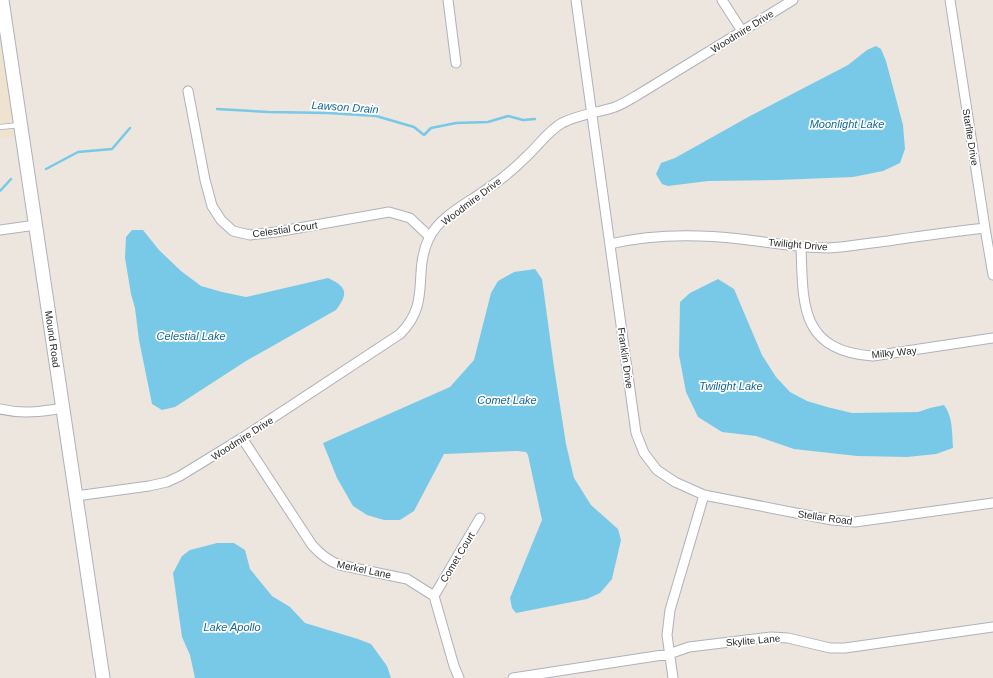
<svg xmlns="http://www.w3.org/2000/svg" width="993" height="678" font-family="Arial,sans-serif">
	<style>
		.education { fill: #ede3cf }
		.water { fill: #78c9e8 }
		.lines { fill: none; stroke-linecap: round; stroke-linejoin: round }
		.stream { stroke: #78c9e8; stroke-width: 2.5 }
		.lane-casing { stroke: #afb1bb; stroke-width: 6 }
		.street-casing { stroke: #afb1bb; stroke-width: 11 }
		.secondary-casing { stroke: #afb1bb; stroke-width: 15 }
		.lane { stroke: #fff; stroke-width: 4.5 }
		.street { stroke: #fff; stroke-width: 9 }
		.secondary { stroke: #fff; stroke-width: 13 }
		.labels { text-anchor: middle; stroke-width: 3.5; stroke-linejoin: round; paint-order: stroke }
		.street-label { font-size: 10px; fill: #2b2b2b; stroke: #fff }
		.water-label { font-size: 11px; font-style: italic; fill: #156896; stroke: #fff }
	</style>
	<rect width="100%" height="100%" fill="#ece6df"/>
	<!-- education -->
	<path class="education" d="M0,13L18,137L0,139Z"/>
	<!-- water -->
	<path class="water" d="M876,46L881,49L886,61L903,125L905,149L900,163L883,171L853,177L778,180L708,181L668,186L662,184L656,174L661,163L675,158L750,116L848,65L867,50Z
		M132,230H143L159,250L181,271L201,286L222,292L246,297L328,278C348,287 348,294 336,310L246,361L175,407L162,410L152,404L139,340L135,308L131,294L125,258L126,237Z
		M535,269L542,279L554,367L566,444L574,478L591,505L618,529L621,540L612,579L600,593L587,599L516,613L512,608L510,598L542,520L528,455L526,452L517,451L444,454L414,511L400,520H384L367,515L353,506L337,478L323,443L450,387L474,360L491,293L498,281L514,272Z
		M718,279L734,289L762,355L776,377L790,392L807,401L827,407L852,413L918,412L930,408L944,405C953,416 952,434 953,448L936,454L907,457L857,456L794,449L756,436L722,432L698,417L686,392L679,355L680,302L690,293Z
		M217,543H234L245,550L250,569L272,596L290,607L305,623L358,639L371,644L387,666L391,678H195L190,655L182,637L173,573L182,556L190,550Z"/>
	<g class="lines">
		<!-- stream -->
		<path class="stream" d="M217,109L269,112L328,113L376,116L414,127L424,135L431,128L456,123L488,122L508,116L523,120L535,119
			M46,169L78,152L112,149L130,128
			M0,191L11,179"/>
		<defs>
			<path id="lane" d="M0,127L20,125"/>
			<path id="street" d="M448,0L456,63
				M576,0L636,433L644,453L657,470L675,482L704,495L832,520L855,522L993,503
				M722,0L742,31
				M950,0L985,228L993,275
				M188,91L205,180L212,206L221,220L233,231L250,235L276,232L389,212L410,218L430,237
				M0,230L36,225
				M610,244C653,234 697,234 740,239C769,242 798,248 828,248C848,247 868,243 888,241C920,236 952,232 985,228
				M801,247C803,305 800,351 873,356L993,338
				M0,409C21,414 41,412 63,408
				M242,438L312,545C320,554 328,561 340,565L407,579L434,596L454,666L459,678
				M76,496L149,486L167,482L180,476L242,438L400,334C432,302 412,274 429,238C440,216 468,203 487,189C501,180 515,168 527,156C539,145 548,131 562,123C578,115 595,113 612,108C620,106 629,100 636,96L793,0
				M434,596L480,518
				M513,678L669,654L689,647L771,637L788,638L830,648H845L993,627
				M673,678L667,635L670,610L704,495"/>
			<path id="secondary" d="M2,0L103,678"/>
		</defs>
		<!-- lane casing -->
		<use href="#lane" class="lane-casing"/>
		<!-- street casing -->
		<use href="#street" class="street-casing"/>
		<!-- secondary casing -->
		<use href="#secondary" class="secondary-casing"/>
		<!-- lane -->
		<use href="#lane" class="lane"/>
		<!-- street -->
		<use href="#street" class="street"/>
		<!-- secondary -->
		<use href="#secondary" class="secondary"/>
	</g>
	<g class="labels">
		<!-- street labels -->
		<g class="street-label">
			<text transform="translate(742 31) rotate(-32)" y="4">Woodmire Drive</text>
			<text transform="translate(971 137) rotate(81)" y="4">Starlite Drive</text>
			<text transform="translate(471 201) rotate(-37)" y="4">Woodmire Drive</text>
			<text transform="translate(285 229) rotate(-8)" y="4">Celestial Court</text>
			<text transform="translate(798 244) rotate(5)" y="4">Twilight Drive</text>
			<text transform="translate(53 339) rotate(82)" y="4">Mound Road</text>
			<text transform="translate(894 352) rotate(-6)" y="4">Milky Way</text>
			<text transform="translate(626 358) rotate(82)" y="4">Franklin Drive</text>
			<text transform="translate(242 438) rotate(-33)" y="4">Woodmire Drive</text>
			<text transform="translate(825 517) rotate(8)" y="4">Stellar Road</text>
			<text transform="translate(457 557) rotate(-59)" y="4">Comet Court</text>
			<text transform="translate(364 569) rotate(12)" y="4">Merkel Lane</text>
			<text transform="translate(753 640) rotate(-5)" y="4">Skylite Lane</text>
		</g>
		<!-- water labels -->
		<g class="water-label">
			<text transform="translate(345 107) rotate(4)" y="4">Lawson Drain</text>
			<text x="847" y="128">Moonlight Lake</text>
			<text x="191" y="340">Celestial Lake</text>
			<text x="731" y="390">Twilight Lake</text>
			<text x="507" y="404">Comet Lake</text>
			<text x="232" y="631">Lake Apollo</text>
		</g>
	</g>
</svg>
